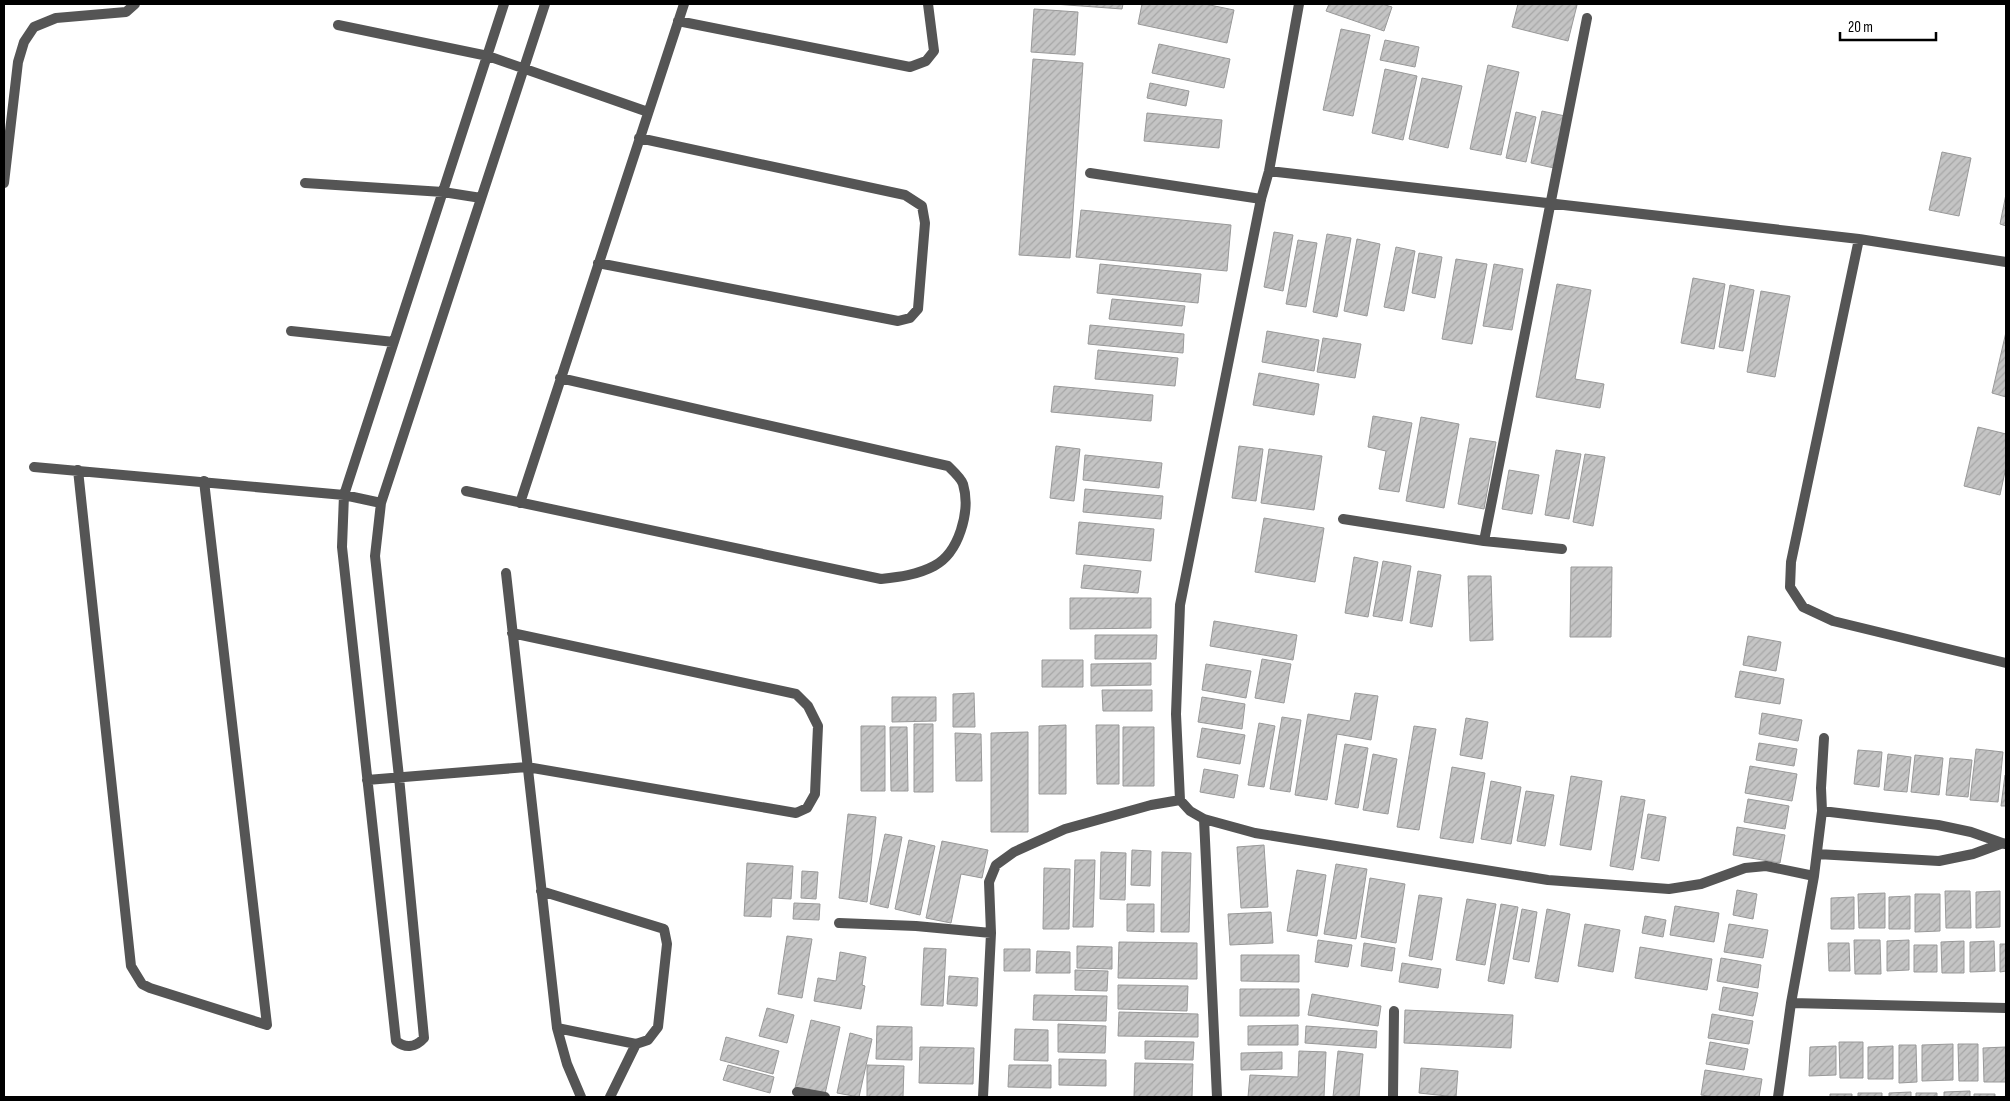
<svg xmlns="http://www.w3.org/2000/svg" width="2010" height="1101" font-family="'Sofia Sans Condensed',sans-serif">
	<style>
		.building { fill: url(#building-hatch); stroke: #999 }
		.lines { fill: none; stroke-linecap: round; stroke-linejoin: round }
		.service { stroke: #555; stroke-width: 10 }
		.minor { stroke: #555; stroke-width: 10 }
	</style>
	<defs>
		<pattern id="building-hatch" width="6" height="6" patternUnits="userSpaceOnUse" patternTransform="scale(1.25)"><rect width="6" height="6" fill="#c4c4c4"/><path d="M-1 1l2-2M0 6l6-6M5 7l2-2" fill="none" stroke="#a7a7a7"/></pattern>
	</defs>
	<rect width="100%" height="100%" fill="#fff"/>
	<!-- building -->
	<path class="building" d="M1054,4H1123L1122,9Z
		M1142,4H1205L1234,10L1227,43L1138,24Z
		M1329,4H1382L1392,7L1384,31L1326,11Z
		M1518,4H1571L1577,5L1568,41L1512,27Z
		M1034,9L1078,12L1075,55L1031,52Z
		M1341,29L1370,35L1353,116L1323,110Z
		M1385,40L1419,47L1415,67L1380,60Z
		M1159,44L1230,59L1224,88L1152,73Z
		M1033,59L1083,63L1070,258L1019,255Z
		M1488,65L1519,72L1501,155L1470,149Z
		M1385,69L1417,76L1403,140L1372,133Z
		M1422,78L1462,86L1448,148L1409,139Z
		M1150,83L1189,91L1186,106L1147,98Z
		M1542,111L1565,116L1554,168L1531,163Z
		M1516,112L1536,117L1526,162L1506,158Z
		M1147,113L1222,120L1219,148L1144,141Z
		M1942,152L1971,158L1959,216L1929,210Z
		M2006,194V226L2000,224Z
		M1081,210L1231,225L1227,271L1076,257Z
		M1274,232L1293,235L1283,291L1264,287Z
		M1327,234L1351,238L1337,317L1313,312Z
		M1357,239L1380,244L1367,316L1344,311Z
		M1298,240L1317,243L1306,307L1286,304Z
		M1396,247L1415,251L1404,311L1384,307Z
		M1419,253L1442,257L1435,298L1412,293Z
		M1456,259L1487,264L1472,344L1442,339Z
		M1100,264L1201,274L1198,303L1097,293Z
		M1494,264L1523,269L1512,330L1483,326Z
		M1693,278L1725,284L1714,349L1681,343Z
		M1557,284L1591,290L1575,379L1604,384L1600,408L1536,397Z
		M1730,285L1754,290L1743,351L1719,347Z
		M1761,291L1790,296L1775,377L1747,372Z
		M1112,299L1185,306L1182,326L1109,319Z
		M1090,325L1184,334L1183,353L1088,344Z
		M1267,331L1319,340L1314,371L1262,362Z
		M2006,332V397L1992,393Z
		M1323,338L1361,344L1355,378L1317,372Z
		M1098,350L1178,358L1175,386L1095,379Z
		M1259,373L1319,384L1314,415L1253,405Z
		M1054,386L1153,395L1151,421L1051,412Z
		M1373,416L1412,423L1399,492L1379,489L1386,451L1368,447Z
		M1421,417L1459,424L1444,508L1406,501Z
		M1978,427L2006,434V467L2000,495L1964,486Z
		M1470,438L1496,442L1484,509L1458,504Z
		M1056,446L1080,449L1074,501L1050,498Z
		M1239,446L1263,449L1256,501L1232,498Z
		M1269,449L1322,456L1314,510L1261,503Z
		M1556,450L1581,454L1569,519L1545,515Z
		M1585,454L1605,457L1593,526L1573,522Z
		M1085,455L1162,463L1159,488L1083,480Z
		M1509,470L1539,475L1532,514L1502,509Z
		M1085,489L1163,496L1161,519L1083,512Z
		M1264,518L1324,528L1315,582L1255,572Z
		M1079,522L1154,529L1151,561L1076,554Z
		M1354,557L1378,562L1368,617L1345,613Z
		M1383,561L1411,566L1402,621L1373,616Z
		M1084,565L1141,571L1138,593L1081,588Z
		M1571,567H1612L1611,637H1570Z
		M1418,571L1441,575L1432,627L1410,623Z
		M1468,576H1491L1493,640L1470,641Z
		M1070,598H1151V628L1070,629Z
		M1214,621L1297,635L1293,660L1210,646Z
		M1095,635H1157L1156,659H1095Z
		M1748,636L1781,642L1776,671L1743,665Z
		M1262,659L1291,664L1284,703L1255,698Z
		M1042,660H1083V687H1042Z
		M1151,663V685L1091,686V664Z
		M1206,664L1251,671L1246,698L1202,690Z
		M1740,671L1784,679L1780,704L1735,697Z
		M1102,690H1152V711H1103Z
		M974,693L975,727H953V694Z
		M1355,693L1378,696L1371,740L1337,734L1327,800L1295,795L1308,714L1350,721Z
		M892,697H936V721L892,722Z
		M1202,697L1245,704L1242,729L1198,722Z
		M1762,713L1802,720L1798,741L1759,734Z
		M1282,717L1301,720L1290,792L1270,789Z
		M1466,718L1488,722L1482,759L1460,755Z
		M1259,723L1275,726L1264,787L1248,785Z
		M914,724H933V792H914Z
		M1066,725V794H1039V726Z
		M1096,725H1119V784H1097Z
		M861,726H885V791H861Z
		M1414,726L1436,729L1419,830L1397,827Z
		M890,727H907L908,791H891Z
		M1123,727H1154V786H1123Z
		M1202,728L1245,735L1240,764L1197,757Z
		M1028,732V832H991V733Z
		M955,733L981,734L982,781H956Z
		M1759,743L1797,749L1794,766L1756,760Z
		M1345,744L1368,748L1358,808L1335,804Z
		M1976,749L2003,752L1998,802L1970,800Z
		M1858,750L1882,752L1879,787L1854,784Z
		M1373,754L1397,759L1388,814L1363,810Z
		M1888,754L1911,757L1907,792L1884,790Z
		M1915,755L1943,758L1939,795L1911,792Z
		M1950,758L1972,760L1968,797L1946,795Z
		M1750,766L1797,774L1792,801L1745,793Z
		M1452,767L1485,773L1473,843L1440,838Z
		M1204,769L1238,775L1234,798L1200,792Z
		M2005,775H2006V806H2001Z
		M1571,776L1602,781L1591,850L1560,845Z
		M1491,781L1521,787L1511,844L1481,839Z
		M1526,791L1554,795L1545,846L1517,841Z
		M1621,796L1645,800L1633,870L1610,866Z
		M1748,799L1789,806L1785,829L1744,822Z
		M848,814L876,817L867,902L839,898Z
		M1648,814L1666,817L1659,861L1641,858Z
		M1737,827L1785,835L1780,863L1733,855Z
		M885,834L902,837L888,908L870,904Z
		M909,840L935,846L920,915L895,909Z
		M942,841L988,850L982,878L961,874L951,923L926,918Z
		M1264,845L1268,907L1241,908L1237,847Z
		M1132,850L1151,851L1150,886L1131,885Z
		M1101,852L1126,853L1125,900L1100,899Z
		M1162,852L1191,853L1189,932H1161Z
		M1075,860H1095L1093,927H1073Z
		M747,863L793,866L791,899L772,898L771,917L744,916Z
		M1336,864L1367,869L1356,939L1324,934Z
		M1044,868L1070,869L1069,929H1043Z
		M1297,870L1326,875L1317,936L1287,931Z
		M802,871L818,872L816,899L801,898Z
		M1370,878L1405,884L1396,943L1361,937Z
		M1737,890L1757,894L1753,919L1733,915Z
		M1945,891H1970L1971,928H1946Z
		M2000,891V927L1976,928V892Z
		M1885,893V928H1859L1858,894Z
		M1915,894H1940V931L1915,932Z
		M1419,895L1442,898L1432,960L1409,956Z
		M1910,896V929H1889V897Z
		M1854,897V929H1831V898Z
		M1467,899L1496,904L1485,965L1456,960Z
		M794,903L820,904L819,920L793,919Z
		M1127,904H1154V932L1127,931Z
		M1501,904L1518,907L1504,984L1488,981Z
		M1675,906L1719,913L1714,942L1670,935Z
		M1522,909L1537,912L1529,962L1513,959Z
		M1547,909L1570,914L1558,982L1535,978Z
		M1271,912L1273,943L1230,945L1228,914Z
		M1645,916L1666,920L1663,937L1642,933Z
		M1585,924L1620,930L1613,972L1578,966Z
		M1729,924L1768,930L1763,958L1724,952Z
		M787,936L812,939L802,998L778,994Z
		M1318,940L1352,945L1348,967L1315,962Z
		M1854,940H1880L1881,974H1855Z
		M1909,940V970L1887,971V941Z
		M1964,941V973H1942L1941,942Z
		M1994,941L1995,971L1970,972V942Z
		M1119,942L1197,943V979L1118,978Z
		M1364,943L1395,948L1392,971L1361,966Z
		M1828,943H1849L1850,971H1829Z
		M2000,944H2006V971L2000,972Z
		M1914,945H1937V972H1914Z
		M1077,946L1112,947V969L1077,968Z
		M1640,947L1712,959L1707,990L1635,978Z
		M924,948L946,949L943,1006L921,1005Z
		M1004,949H1030V971H1004Z
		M1037,951L1070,952V973H1036Z
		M840,952L866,957L862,985L865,986L861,1009L814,1001L818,978L836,981Z
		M1241,955H1299V982L1241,981Z
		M1721,958L1761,965L1758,988L1717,981Z
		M1402,963L1441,969L1438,988L1399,982Z
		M1075,970L1108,971L1107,991L1075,990Z
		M949,976L978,978L977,1006L947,1004Z
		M1118,985L1188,986L1187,1011L1118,1009Z
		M1723,987L1758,993L1753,1016L1719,1010Z
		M1240,989H1299V1016H1240Z
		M1312,994L1381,1006L1378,1026L1308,1015Z
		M1034,995L1107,996L1106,1021L1033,1020Z
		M767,1008L794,1015L787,1043L759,1036Z
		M1405,1010L1513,1015L1511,1048L1404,1043Z
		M1119,1012L1198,1014V1037L1118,1036Z
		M1712,1014L1753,1021L1749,1044L1708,1038Z
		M811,1020L840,1027L825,1094L795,1088Z
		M1058,1024L1106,1026L1105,1053L1058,1052Z
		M1298,1025V1045H1248V1026Z
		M877,1026L912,1027V1060L876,1059Z
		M1306,1026L1377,1031L1376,1048L1305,1043Z
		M1015,1029L1048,1030V1061L1014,1060Z
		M850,1033L872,1039L859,1097L837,1093Z
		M726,1037L779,1051L773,1074L720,1060Z
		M1145,1041L1194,1042L1193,1060L1145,1059Z
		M1710,1042L1748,1049L1744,1070L1706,1064Z
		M1839,1042H1863V1078H1840Z
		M1953,1044V1080L1922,1081V1045Z
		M1958,1044H1978V1081H1959Z
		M1899,1045H1916L1917,1082L1899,1083Z
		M1836,1046V1075L1809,1076L1810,1047Z
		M1893,1046V1079H1868V1047Z
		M920,1047L974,1048L973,1084L919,1083Z
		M2006,1047V1082H1984L1983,1048Z
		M1299,1051L1326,1052L1324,1097H1248L1250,1075L1298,1077Z
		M1338,1051L1363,1054L1359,1097H1333Z
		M1282,1052V1069L1241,1070V1053Z
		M1059,1059L1106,1060V1086L1059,1085Z
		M1135,1063L1193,1064L1192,1097H1134Z
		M728,1065L774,1077L770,1093L723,1080Z
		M867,1065L904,1066L903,1097H867Z
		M1009,1065H1051V1088L1008,1087Z
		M1421,1068L1458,1071L1456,1097L1419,1093Z
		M1705,1070L1762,1079L1759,1097H1715L1701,1095Z
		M1970,1091V1097H1944V1092Z
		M1911,1092V1097H1889V1093Z
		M1858,1093H1882V1097H1858Z
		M1916,1093H1937V1097H1916Z
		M1830,1094H1852V1097H1830Z
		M1974,1094H1995V1097H1974Z"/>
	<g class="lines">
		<!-- service -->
		<path class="service" d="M1090,173L1261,199"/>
		<!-- minor -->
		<path class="minor" d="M504,4L344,495L342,547L396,1041C406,1049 416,1047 424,1038L399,777L375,556L381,503L545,4
			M1299,4L1269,171L1261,199L1180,605L1176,714L1180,800L1190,811L1204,819L1255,833L1548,880L1669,889L1701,884L1745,868L1766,866L1814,876
			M678,21L910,67L926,61L934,51L928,4
			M338,25L488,56L648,112
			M1269,171L1859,239L2006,262
			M4,183L18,62L24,42L34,27L56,18L126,12L135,4
			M305,183L443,192L481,198
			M1859,239L1791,562L1790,587L1803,607L1833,621L2006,663
			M598,263L898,321L910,318L918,309L925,223L922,206L905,195L639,138
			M291,331L394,342
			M34,467L344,495L381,503
			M78,470L131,966L142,984L150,988L267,1025L204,481
			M466,491L881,579C899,577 917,575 934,566C959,553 971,511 963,484C961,478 953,471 948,466L560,378
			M520,503L684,4
			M1343,519L1484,541L1562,549
			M1484,541L1587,18
			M506,573L557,1028L567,1064L581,1097
			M367,780L527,767L796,813L807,808L815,794L818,726L808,706L796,694L512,633
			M1822,811L1938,825L1971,832L2005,844
			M1204,819L1217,1097
			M1817,854L1939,861L1973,854L2003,843
			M541,891L664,929L667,944L658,1027L648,1040L636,1044L557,1028
			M839,923L916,926L991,933
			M1791,1003L2006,1008
			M797,1092L825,1097
			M610,1097L636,1044
			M983,1097L991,933L989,882L996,865L1014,852L1065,829L1151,805L1180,800
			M1393,1097L1394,1011
			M1778,1097L1791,1003L1814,876L1822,811L1821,788L1824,738"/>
	</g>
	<!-- border -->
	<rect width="2010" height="1101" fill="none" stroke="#000000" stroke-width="10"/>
	<!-- scale -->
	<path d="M1840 32v8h96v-8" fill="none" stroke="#000000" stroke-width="2.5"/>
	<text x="1848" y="32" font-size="15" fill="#000000" stroke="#ffffff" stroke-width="4" paint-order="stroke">20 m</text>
</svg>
